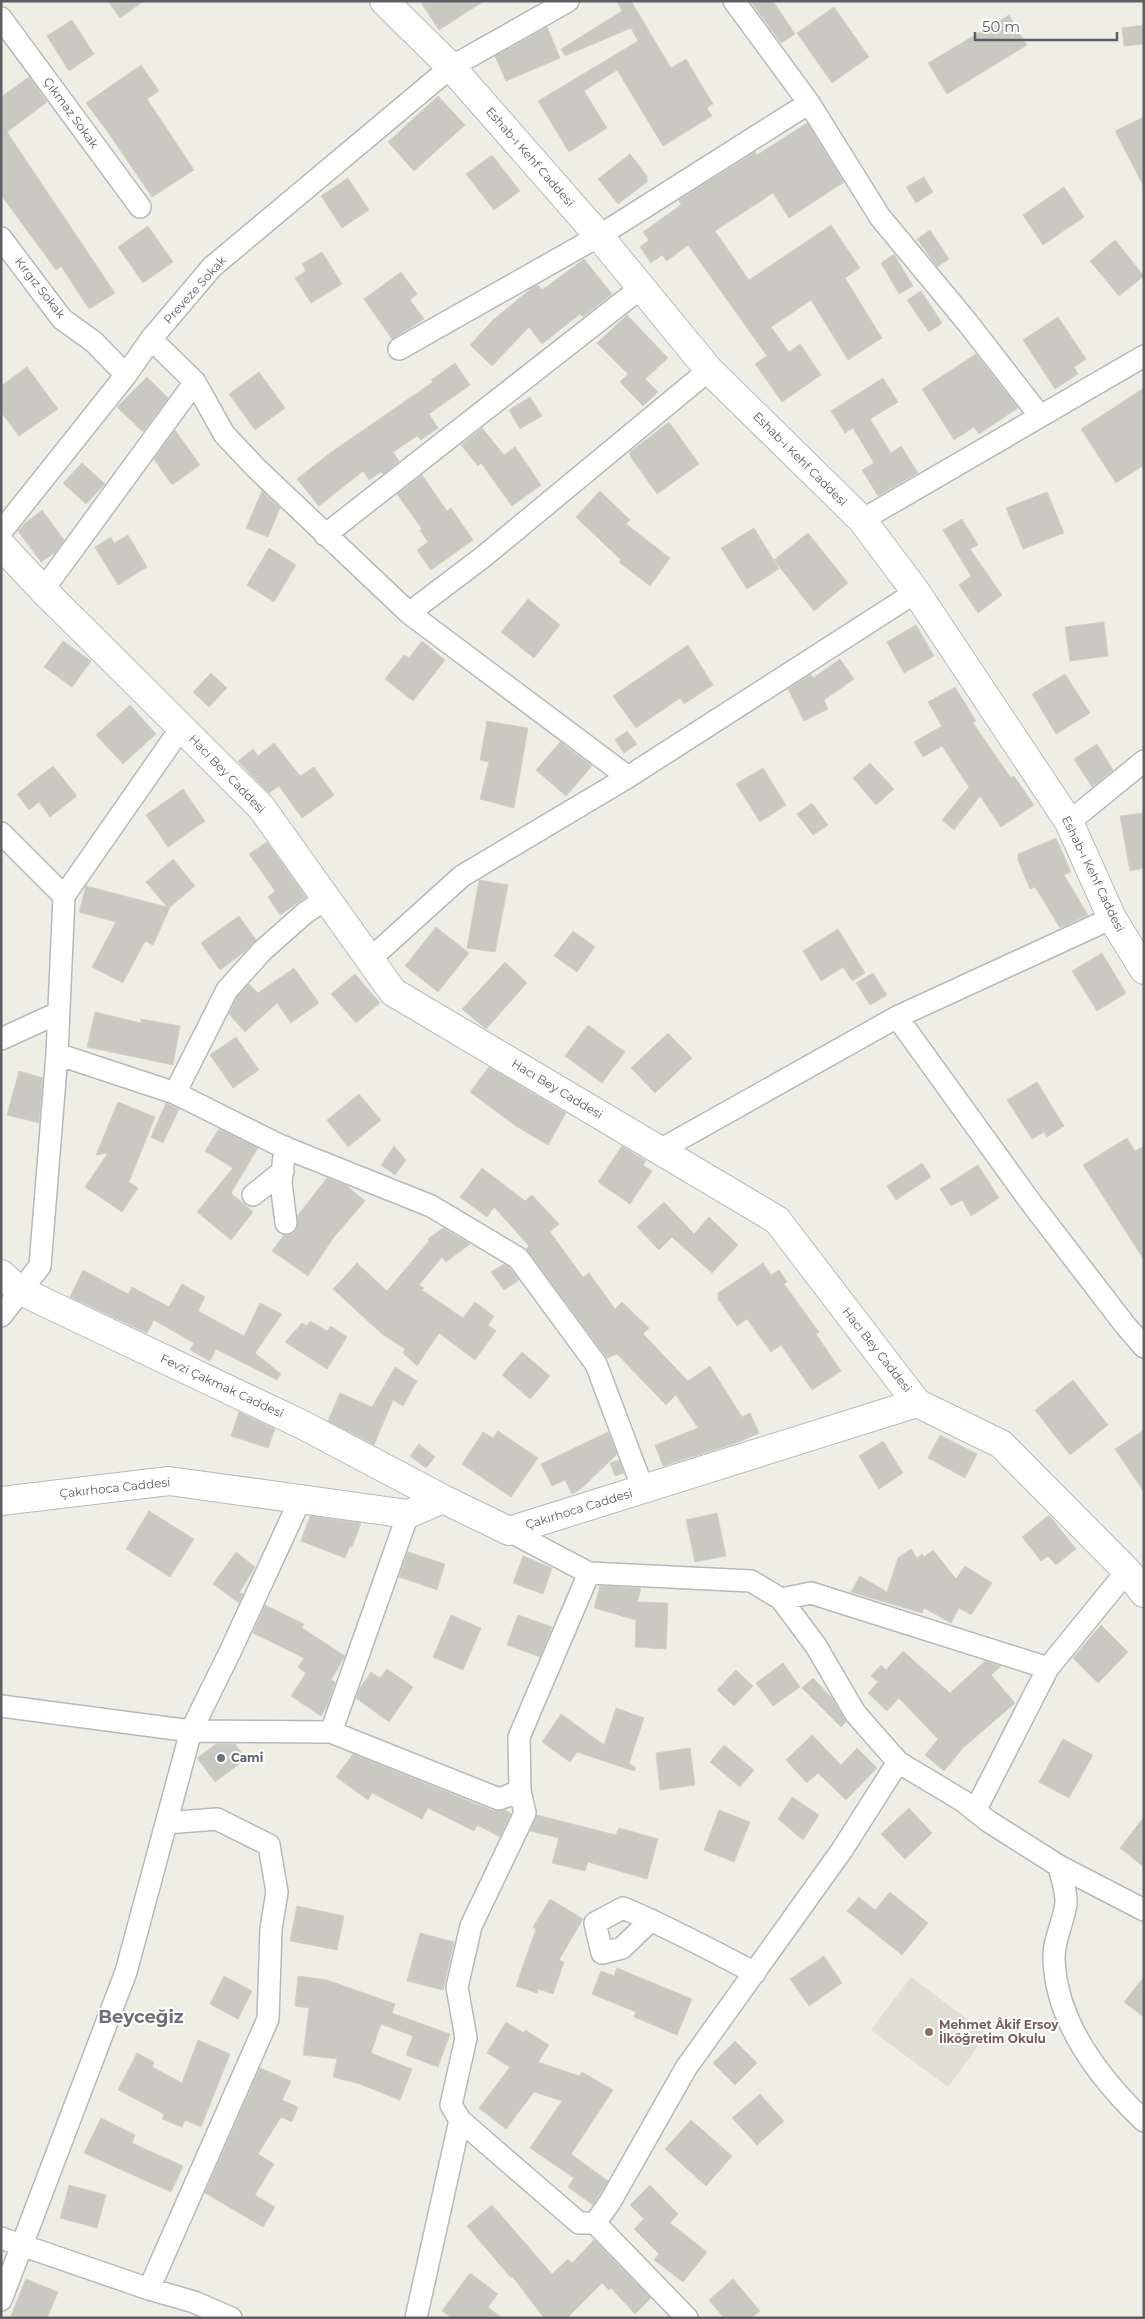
<svg xmlns="http://www.w3.org/2000/svg" width="1145" height="2319" font-family="Montserrat,sans-serif">
	<style>
		.education { fill: #deded3 }
		.building { fill: #c9c9c1; stroke: #d2d2c3 }
		.lines { fill: none; stroke-linecap: round; stroke-linejoin: round }
		.street-casing { stroke: #b7b8be; stroke-width: 24 }
		.secondary-casing { stroke: #b8b9c0; stroke-width: 30 }
		.street { stroke: #fff; stroke-width: 21 }
		.secondary { stroke: #fff; stroke-width: 28 }
		.worship-dot { fill: #6b7280; stroke: #fff; stroke-width: 2 }
		.education-dot { fill: #8d6e63; stroke: #fff; stroke-width: 2 }
		.labels { text-anchor: middle; stroke-width: 4; stroke-linejoin: round; paint-order: stroke }
		.street-label { font-size: 12px; fill: #5c5e64; stroke: #fff }
		.worship-label { font-size: 12px; font-weight: bold; fill: #5b616d; stroke: #fff; text-anchor: start }
		.education-label { font-size: 12px; font-weight: bold; fill: #785e54; stroke: #fff; text-anchor: start }
		.district-label { font-size: 18px; font-weight: bold; fill: #6d6f76; stroke: #fff }
	</style>
	<rect width="100%" height="100%" fill="#eeeee5"/>
	<!-- education -->
	<path class="education" d="M911,1977L987,2034L948,2087L871,2030Z"/>
	<!-- building -->
	<path class="building" d="M108,1H144L120,18Z
		M420,1H484L439,30Z
		M617,1H631L671,68L686,59L713,104L707,108L712,116L663,146L617,70L584,91L607,128L569,152L538,101L638,41L631,28L565,56L561,49L622,11Z
		M750,1H773L795,34L781,43Z
		M834,7L869,57L832,83L797,33Z
		M1009,15L1027,45L947,94L928,63Z
		M72,20L94,54L69,71L47,36Z
		M1144,25V44L1124,46L1122,28Z
		M547,27L560,58L506,81L495,56Z
		M141,65L159,91L147,99L194,170L152,197L105,128L86,103Z
		M29,77L47,102L7,132L115,293L89,309L61,266L56,270L1,195V97Z
		M438,96L465,125L414,171L388,142Z
		M1144,117V187L1115,131Z
		M807,123L844,182L789,218L773,193L715,231L749,280L831,225L860,268L845,278L882,338L848,360L811,300L771,327L789,352L800,344L821,375L782,402L755,364L767,356L688,245L667,261L662,255L651,263L640,247L649,240L643,232L681,205L679,200L755,152L757,155Z
		M630,154L647,176V182L618,204L598,179Z
		M492,155L520,191L494,210L466,174Z
		M924,177L933,192L916,203L906,187Z
		M348,178L369,210L342,228L321,196Z
		M1064,187L1084,217L1043,245L1023,215Z
		M148,226L173,262L143,283L118,247Z
		M930,230L949,259L937,267L917,239Z
		M1115,240L1144,276L1119,296L1090,261Z
		M322,252L342,284L311,303L295,278L306,271L302,264Z
		M894,254L913,286L899,294L881,263Z
		M584,259L612,294L583,317L580,314L542,344L529,327L492,366L470,345L493,320L533,287L538,285L542,290Z
		M401,272L417,294L410,300L424,319L392,339L364,299Z
		M921,291L942,323L929,332L907,300Z
		M627,315L668,358L645,379L658,392L643,406L620,382L628,374L597,343Z
		M1058,317L1086,359L1074,367L1078,374L1055,389L1023,340Z
		M976,354L1018,408L979,434L974,427L954,440L922,389Z
		M455,363L470,385L429,414L438,428L421,440L417,436L393,452L399,461L383,474L381,472L369,480L363,471L319,506L297,479L330,453L433,382L431,380Z
		M27,367L58,409L19,436L1,412V386Z
		M259,372L285,408L255,430L229,394Z
		M147,377L168,398L143,432L117,407Z
		M883,378L898,402L870,419L891,453L901,446L918,473L878,496L862,470L874,463L853,428L845,433L831,411Z
		M1144,388V465L1116,483L1081,429Z
		M530,397L542,416L520,429L509,410Z
		M669,422L699,464L657,494L630,456V452Z
		M482,428L504,455L515,447L541,485L512,506L481,463L478,466L461,445Z
		M175,430L200,465L172,485L154,459Z
		M82,463L105,484L86,504L63,483Z
		M422,475L447,511L451,508L473,540L431,570L417,550L428,542L420,530L422,529L397,494Z
		M262,491L280,508L268,537L246,528Z
		M600,491L630,520L626,524L670,558L650,586L619,562L621,560L576,517Z
		M1047,492L1064,533L1023,549L1006,508Z
		M42,510L64,540L56,552L41,562L18,531L24,524Z
		M962,519L978,545L970,549L1002,595L978,613L959,585L971,576L943,530Z
		M754,528L779,569L747,589L721,548Z
		M808,533L848,583L814,611L774,560Z
		M128,535L147,567L118,585L95,547L111,537L114,543Z
		M269,548L296,565L274,602L247,585Z
		M528,599L560,625L534,658L501,632Z
		M1104,622L1108,656L1070,661L1065,627Z
		M916,625L934,656L904,673L887,642Z
		M63,641L91,661L72,687L44,667Z
		M422,641L445,660L413,701L385,679L404,655L409,658Z
		M688,645L713,685L684,704L680,698L636,728L613,696Z
		M840,659L854,679L824,700L828,709L804,721L788,689L811,674L813,678Z
		M211,673L227,688L209,707L193,692Z
		M1065,674L1090,713L1056,734L1032,694Z
		M955,687L976,721L973,723L1011,778L1014,776L1034,805L1001,827L980,796L954,830L942,820L969,787L942,746L923,757L914,742L942,726L928,702Z
		M130,705L156,734L123,764L96,735Z
		M487,721L528,728L514,808L480,799L489,762L480,760Z
		M627,731L637,744L624,753L615,740Z
		M560,742L592,766L566,796L536,770Z
		M274,743L300,776L314,767L334,795L302,818L279,786L269,793L238,761L253,749L258,756Z
		M1097,744L1113,770L1092,787L1074,759Z
		M870,763L894,789L876,805L853,778Z
		M53,766L77,796L50,817L39,802L29,810L17,794Z
		M763,768L786,805L760,822L736,784Z
		M183,789L205,821L168,847L146,815Z
		M812,803L828,825L813,835L797,814Z
		M1144,813V868L1130,871L1120,816Z
		M1056,838L1071,872L1064,875L1088,915L1060,928L1035,887L1030,889L1018,860V854Z
		M267,842L306,897L280,915L268,897L275,891L249,854Z
		M173,859L195,886L170,907L153,945L145,941L123,983L92,967L116,922L79,912L86,886L167,907L146,882Z
		M479,880L508,885L495,952L467,948Z
		M239,916L256,940L243,953L220,970L201,943Z
		M436,927L469,953L438,992L405,966Z
		M838,929L865,973L852,981L843,967L821,981L803,951Z
		M573,931L595,947L577,972L554,956Z
		M1102,953L1126,993L1097,1011L1072,971Z
		M505,962L527,983L486,1029L462,1009Z
		M294,968L319,1003L291,1023L277,1003L245,1032L229,1014L237,997L249,984L258,993Z
		M873,973L887,995L870,1005L856,983Z
		M355,974L380,1003L356,1023L331,994Z
		M95,1012L141,1023V1019L180,1026L173,1065L87,1047Z
		M588,1025L625,1052L602,1083L565,1056Z
		M668,1033L692,1058L655,1093L631,1068Z
		M236,1037L259,1070L233,1088L210,1055Z
		M489,1067L566,1113L548,1145L516,1126L470,1092Z
		M19,1071L43,1078L39,1123L7,1115Z
		M1037,1082L1064,1126L1047,1137L1044,1132L1032,1139L1007,1100Z
		M359,1094L381,1120L348,1147L327,1120Z
		M118,1102L155,1117L129,1182L138,1188L122,1212L85,1187L108,1153L96,1155Z
		M166,1103L179,1109L163,1143L151,1137Z
		M219,1129L258,1148L231,1193L253,1212L231,1240L197,1212L233,1168L205,1151Z
		M1127,1138L1135,1151L1144,1146V1260L1083,1165Z
		M394,1146L406,1160L395,1175L381,1165Z
		M622,1146L646,1161L643,1165L652,1171L630,1204L598,1182Z
		M922,1163L931,1177L896,1200L887,1186Z
		M978,1165L999,1198L971,1216L962,1200L951,1206L940,1189Z
		M482,1168L525,1201L532,1195L559,1224L550,1232L583,1277L589,1273L615,1309L622,1302L649,1328L643,1334L688,1381L710,1366L742,1417L750,1413L759,1433L739,1442L663,1466L655,1445L698,1428L676,1395L666,1405L617,1354L607,1358L526,1249L529,1246L494,1207L487,1217L460,1197Z
		M327,1178L347,1186L365,1201L334,1237L308,1276L272,1251L284,1235L293,1233L297,1228L298,1215Z
		M664,1202L694,1234L709,1217L738,1245L712,1273L672,1237L659,1250L637,1227Z
		M443,1228L470,1244L446,1262L442,1257L419,1285L424,1288L422,1290L463,1318L475,1302L494,1316L488,1325L496,1331L475,1360L439,1333L417,1366L403,1353L405,1349L382,1334L333,1289L357,1263L387,1291L429,1241L428,1239Z
		M763,1263L771,1275L779,1270L787,1282L784,1284L819,1332L816,1334L841,1371L812,1390L781,1345L771,1352L747,1319L737,1326L718,1299V1293Z
		M504,1264L509,1267L519,1280L504,1290L491,1272Z
		M83,1270L128,1294L132,1287L169,1307L182,1284L205,1297L198,1311L244,1336L260,1303L282,1314L255,1353L281,1374L277,1380L216,1349L210,1361L190,1350L194,1343L154,1320L147,1333L70,1297Z
		M310,1321L327,1331L331,1326L347,1337L327,1369L285,1342L302,1323L307,1326Z
		M522,1352L550,1376L530,1399L502,1375Z
		M395,1367L417,1381L403,1406L393,1400L374,1445L328,1421L340,1393L372,1407Z
		M1073,1380L1108,1425L1070,1455L1035,1410Z
		M239,1412L275,1429L268,1448L231,1436Z
		M1144,1430V1492L1115,1449Z
		M498,1431L538,1458L511,1497L462,1464L483,1432L493,1438Z
		M608,1432L617,1454L582,1488L572,1494L565,1480L552,1486L541,1464Z
		M940,1435L977,1454L965,1478L928,1458Z
		M883,1441L903,1473L879,1489L859,1456Z
		M419,1444L435,1457L426,1468L410,1456Z
		M619,1460L624,1473L615,1476L610,1463Z
		M149,1511L194,1539L170,1577L126,1549Z
		M717,1513L726,1556L695,1562L686,1520Z
		M1049,1515L1076,1549L1056,1565L1048,1556L1041,1561L1022,1537Z
		M310,1516L361,1523L352,1547L350,1546L345,1558L301,1541Z
		M911,1549L917,1558L922,1554L924,1557L933,1550L956,1579L965,1566L992,1583L971,1615L959,1608L951,1623L924,1608L922,1613L851,1592L860,1576L887,1592L898,1558Z
		M236,1552L255,1567L239,1593L243,1594L239,1603L213,1584Z
		M408,1552L445,1564L437,1590L399,1577Z
		M523,1556L552,1568L543,1594L513,1583Z
		M600,1586L641,1588L637,1602L668,1603L666,1649L635,1647L636,1620L594,1608Z
		M265,1605L304,1624L302,1628L345,1656L331,1680L335,1682L327,1706L321,1716L291,1696L306,1673L298,1667L304,1658L253,1633Z
		M451,1615L481,1628L463,1670L433,1657Z
		M518,1615L552,1627L540,1657L507,1645Z
		M1101,1625L1128,1652L1098,1683L1073,1658Z
		M903,1651L950,1693L985,1661L1001,1666L991,1675L1015,1703L963,1748L944,1771L925,1755L938,1739L899,1698L887,1711L868,1693L878,1682L871,1676L881,1665L886,1670Z
		M783,1663L800,1687L773,1706L756,1683Z
		M387,1669L413,1687L389,1722L356,1698L360,1688L371,1672L380,1678Z
		M736,1670L753,1686L734,1706L717,1690Z
		M813,1678L832,1698L846,1722L841,1727L802,1688Z
		M616,1708L644,1718L629,1763L636,1768L634,1771L577,1752L570,1762L542,1742L561,1714L604,1745Z
		M812,1735L841,1765L857,1748L877,1768L846,1800L818,1773L807,1783L786,1760Z
		M1063,1739L1093,1755L1069,1798L1039,1782Z
		M216,1744H235L246,1759L215,1782L197,1758Z
		M724,1745L754,1770L740,1787L710,1762Z
		M690,1748L695,1785L660,1790L656,1753Z
		M353,1754L494,1811L505,1810L511,1813L500,1837L477,1825L474,1831L428,1808L422,1819L372,1793L368,1800L336,1777Z
		M792,1797L819,1815L803,1840L778,1819Z
		M909,1808L932,1833L905,1859L881,1834Z
		M719,1810L750,1822L734,1862L704,1850Z
		M537,1815L616,1835L619,1828L658,1839L647,1879L588,1862L585,1871L552,1863L559,1838L530,1831Z
		M1144,1817V1867L1120,1848Z
		M890,1892L928,1923L902,1955L847,1911L859,1897L875,1910Z
		M550,1899L583,1919L559,1960L564,1962L553,1994L538,1989L537,1993L516,1986L536,1929L533,1927Z
		M297,1906L344,1916L337,1950L290,1941Z
		M420,1933L454,1942L443,1990L407,1981Z
		M824,1956L842,1983L809,2006L790,1979Z
		M617,1968L692,1999L677,2035L634,2017L636,2012L592,1994L601,1971L614,1976Z
		M224,1976L252,1991L238,2019L210,2004Z
		M298,1976L327,1980L395,2004L392,2013L450,2034L438,2067L406,2055L413,2036L381,2024L371,2053L412,2069L400,2100L360,2084L333,2077L337,2059L303,2055L309,2008L295,2006Z
		M1144,1977V2017L1124,2002Z
		M506,2022L524,2033L525,2030L549,2045L538,2062L579,2076L582,2072L613,2090L571,2154L608,2181L593,2205L568,2187L574,2178L530,2148L562,2101L534,2092L506,2129L479,2108L510,2067L487,2053Z
		M198,2040L230,2054L201,2127L185,2120L182,2127L162,2119L164,2114L118,2090L137,2053L154,2062L152,2067L182,2083Z
		M735,2041L757,2063L735,2085L713,2063Z
		M260,2068L291,2081L282,2100L298,2107L292,2122L281,2117L258,2154L274,2164L255,2195L275,2207L263,2227L205,2193Z
		M760,2094L784,2121L757,2145L732,2118Z
		M101,2118L135,2135L132,2143L183,2166L171,2192L84,2153Z
		M691,2120L732,2156L706,2186L665,2149Z
		M69,2185L106,2195L97,2228L60,2218Z
		M650,2185L678,2214L670,2223L707,2252L683,2282L654,2260L659,2254L634,2229L644,2219L630,2205Z
		M492,2205L552,2274L568,2259L572,2263L594,2240L651,2298L635,2314L611,2288L609,2290L602,2283L567,2318H544L512,2276L511,2278L467,2226Z
		M470,2273L498,2294L488,2307L502,2318H452L442,2311Z
		M26,2279L58,2292L47,2318H10Z
		M733,2279L760,2311L751,2318H724L709,2300Z"/>
	<g class="lines">
		<defs>
			<path id="street" d="M734,1L809,103L880,217L967,322L1040,416
				M1,18L140,207
				M1,238L62,319L94,342L126,375
				M151,339L195,382L224,434L256,468L409,613L628,777
				M399,349L599,236L809,103
				M862,520L1144,356
				M1,532L126,375L151,339L212,267L451,67L568,1
				M325,535L642,287
				M43,590L195,382
				M409,613L483,557L709,370
				M1069,822L1144,761
				M1,833L64,896
				M369,960L462,876L628,777L916,592
				M897,1017L1029,1200L1125,1325L1144,1347
				M1,1039L58,1013
				M57,1054L175,1093L281,1146L431,1206L518,1258L596,1364L643,1489
				M175,1093L227,990L262,951L305,913L326,899
				M285,1147L281,1183L286,1223
				M660,1150L897,1017L1112,918
				M253,1195L283,1171
				M1,1316L40,1266L57,1054L64,896L181,728
				M509,1531L589,1573L751,1581L781,1599L816,1646L855,1713L898,1762L963,1801L988,1821L1059,1866L1144,1910
				M589,1573L519,1737L520,1791L525,1813L471,1926L457,1987L466,2038L451,2105L460,2120L579,2223H595L610,2202L686,2068L842,1850L898,1762
				M781,1599L811,1593L1048,1668
				M1,1706L191,1731L331,1732L499,1799L520,1791
				M331,1732L408,1514
				M975,1811L1048,1668L1127,1571
				M1059,1866C1061,1877 1067,1892 1066,1903C1064,1922 1053,1941 1054,1959C1056,2022 1100,2079 1144,2121
				M651,1920L622,1948L602,1953L595,1923L623,1908C669,1927 711,1950 755,1973
				M595,2223L687,2318
				M1,2238L149,2289L194,2302L231,2318
				M149,2289L268,2019L271,1929L277,1892L269,1845L217,1819L166,1823
				M1,2300L126,1972L191,1731L230,1652L300,1500
				M416,2318L460,2120"/>
			<path id="secondary" d="M384,1L451,67L599,236L709,370L862,520L916,592L1069,822L1112,918L1144,970
				M1,545L43,590L261,807L393,992L777,1220L917,1403L1001,1444L1127,1571L1144,1593
				M1,1274L19,1290L303,1425L443,1499
				M1,1501L169,1481L408,1514L443,1499L509,1531L917,1403"/>
		</defs>
		<!-- street casing -->
		<use href="#street" class="street-casing"/>
		<!-- secondary casing -->
		<use href="#secondary" class="secondary-casing"/>
		<!-- street -->
		<use href="#street" class="street"/>
		<!-- secondary -->
		<use href="#secondary" class="secondary"/>
	</g>
	<!-- markers -->
	<circle class="worship-dot" cx="221" cy="1758" r="5"/>
	<circle class="education-dot" cx="929" cy="2032" r="5"/>
	<g class="labels">
		<!-- street labels -->
		<g class="street-label">
			<text transform="translate(71 113) rotate(54)" y="4">Çıkmaz Sokak</text>
			<text transform="translate(530 157) rotate(49)" y="4">Eshab-ı Kehf Caddesi</text>
			<text transform="translate(40 288) rotate(52)" y="4">Kırgız Sokak</text>
			<text transform="translate(195 290) rotate(-48)" y="4">Preveze Sokak</text>
			<text transform="translate(800 459) rotate(45)" y="4">Eshab-ı Kehf Caddesi</text>
			<text transform="translate(227 774) rotate(46)" y="4">Hacı Bey Caddesi</text>
			<text transform="translate(1093 874) rotate(64)" y="4">Eshab-ı Kehf Caddesi</text>
			<text transform="translate(557 1089) rotate(31)" y="4">Hacı Bey Caddesi</text>
			<text transform="translate(877 1350) rotate(52)" y="4">Hacı Bey Caddesi</text>
			<text transform="translate(222 1386) rotate(25)" y="4">Fevzi Çakmak Caddesi</text>
			<text transform="translate(115 1488) rotate(-6)" y="4">Çakırhoca Caddesi</text>
			<text transform="translate(579 1509) rotate(-17)" y="4">Çakırhoca Caddesi</text>
		</g>
		<!-- worship labels -->
		<g class="worship-label">
			<text x="231" y="1762">Cami</text>
		</g>
		<!-- education labels -->
		<g class="education-label">
			<text x="939" y="2029">Mehmet Âkif Ersoy<tspan x="939" dy="14">İlköğretim Okulu</tspan></text>
		</g>
		<!-- district labels -->
		<g class="district-label">
			<text x="141" y="2023">Beyceğiz</text>
		</g>
	</g>
	<!-- border -->
	<rect width="1145" height="2319" fill="none" stroke="#5c5e64" stroke-width="5"/>
	<!-- scale -->
	<path d="M975 32v8h142v-8" fill="none" stroke="#5c5e64" stroke-width="2.5"/>
	<text x="982" y="32" font-size="15" fill="#5c5e64" stroke="#ffffff" stroke-width="4" paint-order="stroke">50 m</text>
</svg>
